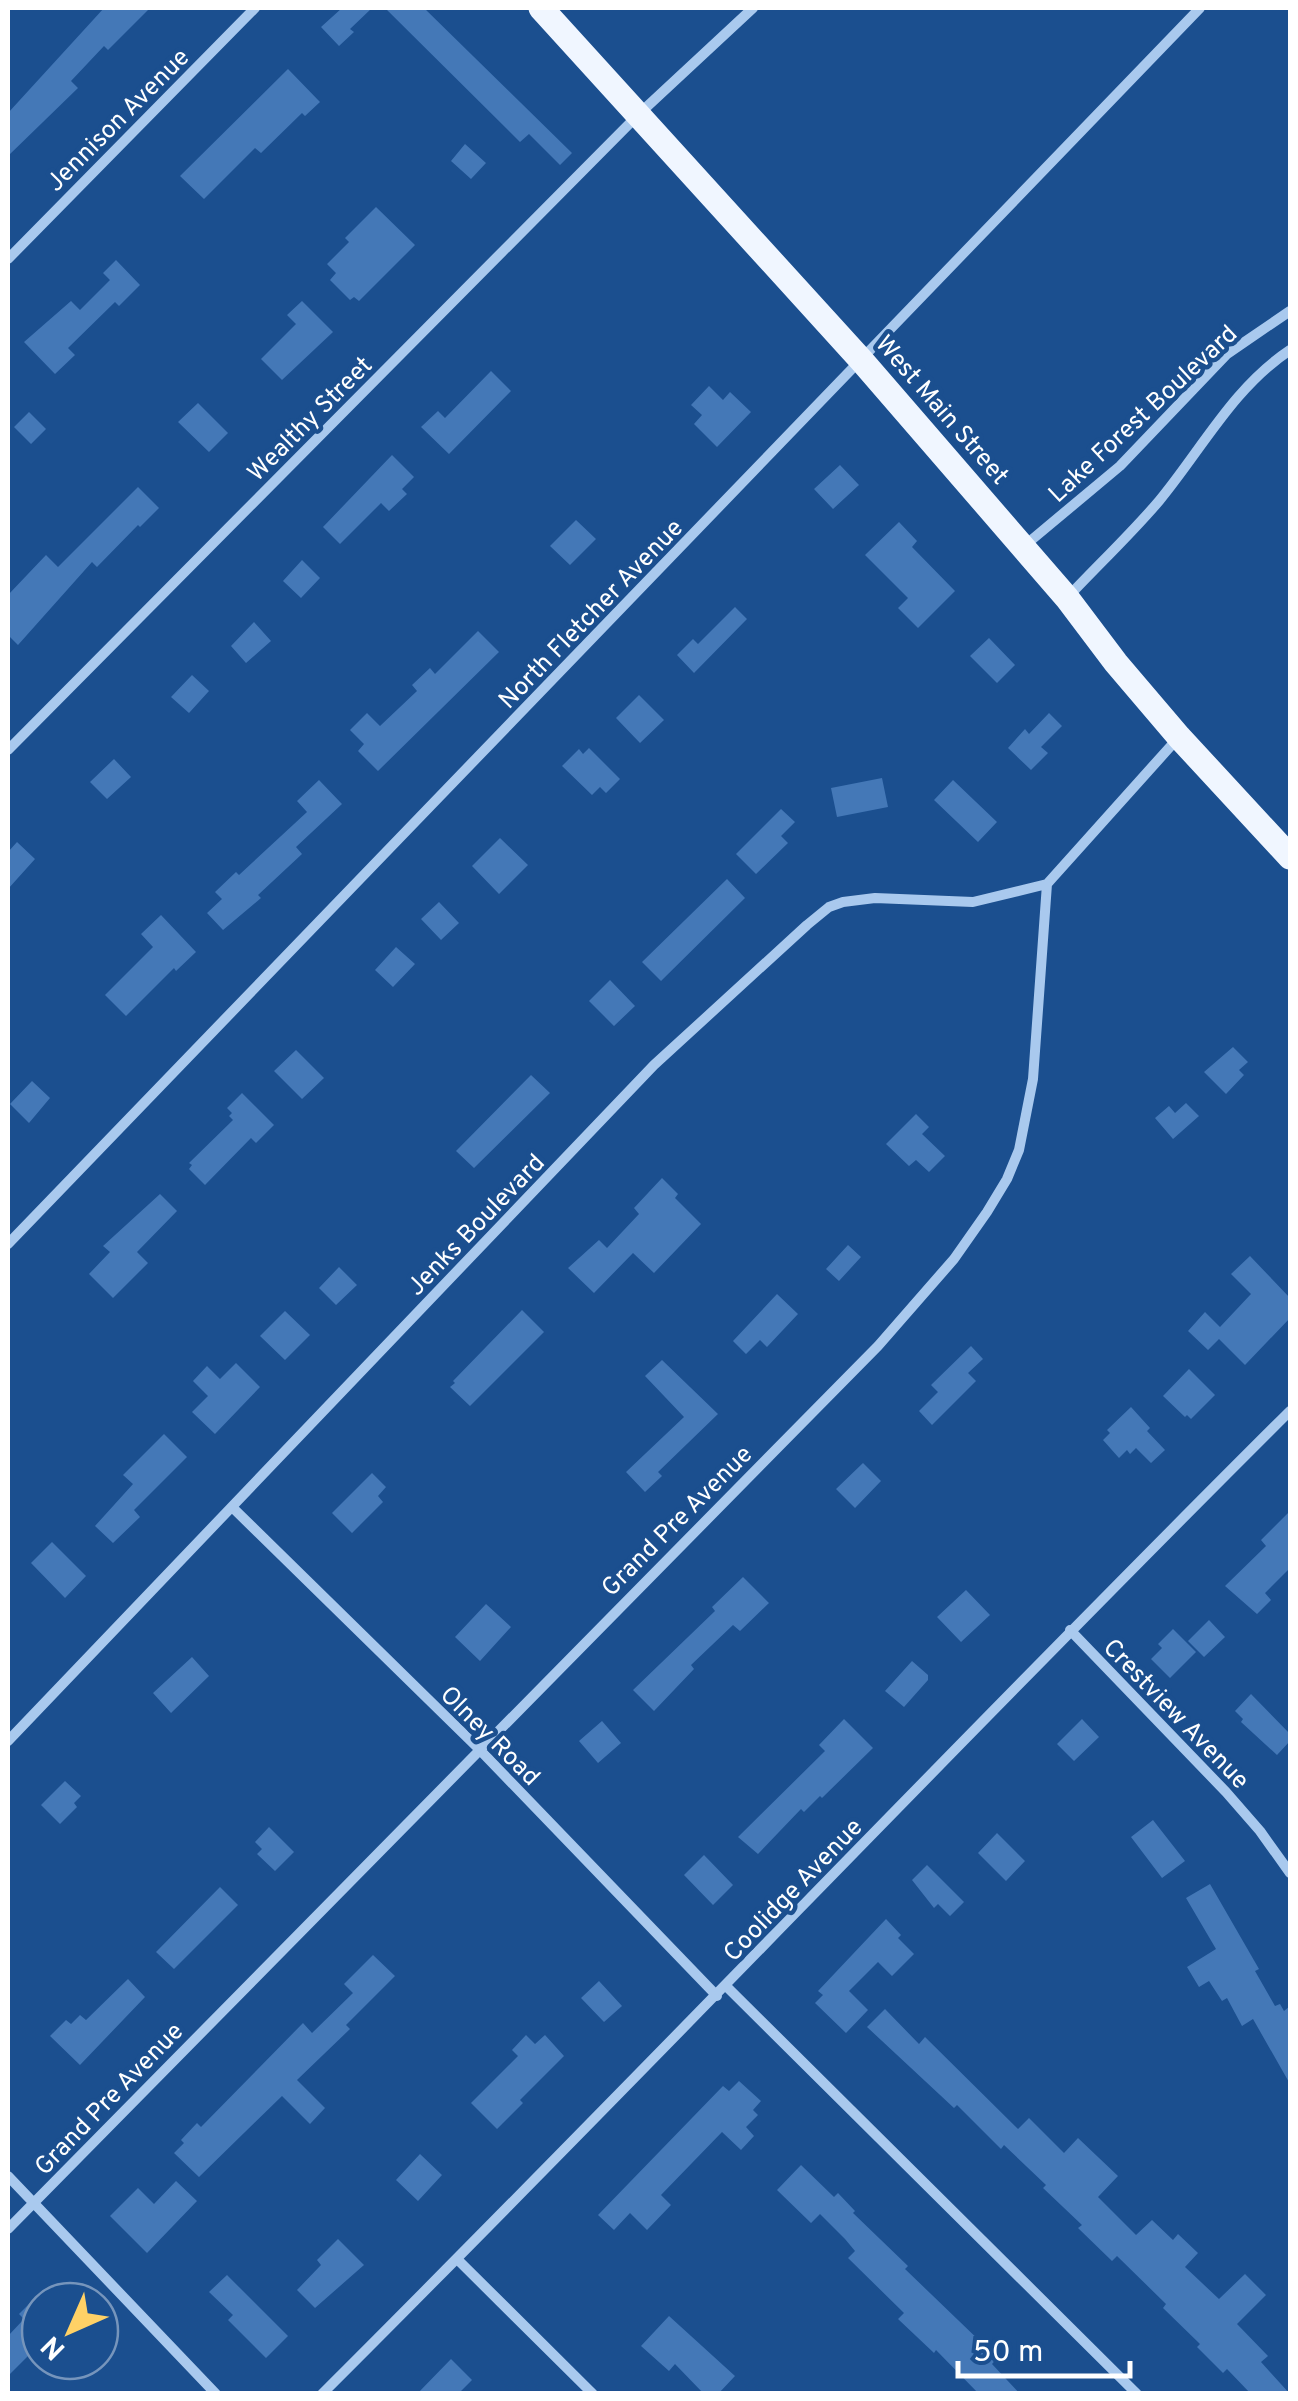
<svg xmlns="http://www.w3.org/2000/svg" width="1298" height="2401" font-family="Overpass,sans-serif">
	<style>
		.building { fill: #4478b7 }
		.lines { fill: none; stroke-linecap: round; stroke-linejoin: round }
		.minor { stroke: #a9c9ee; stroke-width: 10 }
		.primary { stroke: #f0f6ff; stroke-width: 25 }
		.labels { text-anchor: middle; stroke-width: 9; stroke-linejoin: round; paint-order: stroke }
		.street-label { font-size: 25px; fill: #fff; stroke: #1b4f8f }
	</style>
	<rect width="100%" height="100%" fill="#1b4f8f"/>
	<!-- building -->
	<path class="building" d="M104,8H150L108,50L104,46L71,81L78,88L8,156V113Z
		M342,8H372L350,29L354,32L339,46L321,27Z
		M385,8H424L572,153L560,165L529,134L520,142Z
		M288,69L320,102L305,116L302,113L261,153L255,148L204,199L180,176Z
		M465,144L486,163L471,179L451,161Z
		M376,207L415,245L359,301L354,297L350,300L330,280L336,273L327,264L349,242L345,238Z
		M116,260L140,285L119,306L115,302L68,348L75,355L55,374L24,342L71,301L80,310L110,280L103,273Z
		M302,301L333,332L282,380L261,359L296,324L287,315Z
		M491,371L511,391L449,454L421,427L438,411L445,418Z
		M709,386L723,400L730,392L751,412L717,447L694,424L702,415L691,405Z
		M198,403L228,433L209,452L178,422Z
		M29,412L46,429L31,444L14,427Z
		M392,455L414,477L402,489L407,494L389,511L381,503L340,544L323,527Z
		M840,465L859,485L833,509L814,489Z
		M138,487L159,508L140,527L138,525L97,567L92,562L18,645L8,635V595L46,555L58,567Z
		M576,520L596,539L570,565L550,546Z
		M899,522L917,541L912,547L955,591L918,628L898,608L908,598L865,555Z
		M302,560L320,578L301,598L283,581Z
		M735,607L747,619L694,673L677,655L693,639L698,644Z
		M254,622L271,641L246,663L231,646Z
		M478,631L499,652L378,771L358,751L364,744L350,730L367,713L380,726L417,691L412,685L430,668L435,674Z
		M989,638L1015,665L997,683L970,656Z
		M192,675L209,691L189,713L171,697Z
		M639,695L664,720L640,743L616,718Z
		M1049,713L1062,726L1041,747L1048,753L1031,770L1008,748L1025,729L1029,734Z
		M589,748L620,779L606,793L600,787L592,795L562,766L579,749L583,754Z
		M114,759L131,777L107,799L90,782Z
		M882,778L888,807L837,817L831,788Z
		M319,780L342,804L296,847L302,854L258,895L261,898L223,930L207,913L222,899L215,892L236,872L239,875L307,812L297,801Z
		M953,780L997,822L978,842L934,800Z
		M781,809L795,822L781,836L788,843L756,874L736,854Z
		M500,838L528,865L499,894L472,866Z
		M17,842L35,859L8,889V852Z
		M727,879L745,898L661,981L642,962Z
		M439,902L459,923L441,940L421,919Z
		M161,915L196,952L176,971L174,968L126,1016L105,995L153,947L141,934Z
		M396,947L415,964L393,987L375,970Z
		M610,980L635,1006L614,1026L589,1001Z
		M1233,1047L1248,1062L1239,1070L1244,1075L1226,1094L1204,1072Z
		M296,1050L324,1078L302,1099L274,1071Z
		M531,1075L550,1093L474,1168L456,1151Z
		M32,1081L50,1098L29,1123L10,1104Z
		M242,1093L274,1125L256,1143L251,1138L205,1185L189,1169L192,1165L189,1163L233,1120L229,1116L232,1113L227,1108Z
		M1186,1103L1199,1116L1173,1139L1155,1118L1169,1106L1175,1113Z
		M916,1114L929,1127L922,1134L945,1156L929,1172L916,1160L909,1166L886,1144Z
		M662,1178L678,1194L675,1198L701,1224L654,1273L633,1253L594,1293L568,1268L599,1240L607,1248L639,1214L634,1208Z
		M160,1194L177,1211L137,1252L148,1263L113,1298L89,1274L110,1252L103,1246Z
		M848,1245L861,1257L839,1281L826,1269Z
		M1250,1256L1290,1298V1318L1245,1365L1219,1339L1208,1350L1188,1331L1205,1312L1220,1327L1251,1294L1231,1274Z
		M339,1267L357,1285L336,1305L319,1288Z
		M777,1294L798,1314L767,1347L760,1340L746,1354L733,1341Z
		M522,1310L544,1332L470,1406L450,1387L455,1383L453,1381Z
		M285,1311L310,1335L285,1360L260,1336Z
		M971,1346L983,1359L968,1373L976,1381L932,1425L919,1411L938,1392L931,1385Z
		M662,1360L718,1414L658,1472L662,1476L645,1492L626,1472L684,1417L645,1376Z
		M236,1363L260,1387L215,1434L192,1412L208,1396L193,1381L207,1366L220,1379Z
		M1189,1369L1215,1395L1191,1419L1187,1415L1185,1417L1163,1396Z
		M1131,1407L1150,1428L1147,1431L1165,1450L1151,1463L1136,1448L1130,1454L1127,1450L1119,1458L1103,1440L1110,1433L1107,1430Z
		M164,1434L187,1457L134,1510L140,1517L113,1543L95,1526L133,1484L123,1475Z
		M863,1463L881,1481L855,1508L836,1489Z
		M372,1473L386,1487L378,1496L383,1502L352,1533L332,1513Z
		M1290,1511V1568L1265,1593L1271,1600L1257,1614L1225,1586L1266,1546L1261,1540Z
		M52,1542L86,1576L65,1598L31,1563Z
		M743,1577L769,1603L740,1631L733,1625L691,1665L694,1669L654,1711L633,1690L715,1611L712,1607Z
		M966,1590L990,1615L961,1642L937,1617Z
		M486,1604L511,1627L480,1661L455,1637Z
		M1209,1620L1225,1637L1204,1657L1188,1641Z
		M1173,1629L1196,1652L1170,1678L1151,1659L1162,1648L1158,1644Z
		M192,1657L209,1676L171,1713L153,1693Z
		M912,1661L928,1675V1680L904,1707L885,1691Z
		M1251,1694L1290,1734V1741L1277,1755L1241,1722L1243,1719L1235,1711Z
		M844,1719L873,1748L822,1798L820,1796L804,1812L801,1809L758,1854L738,1837L825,1751L819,1745Z
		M1082,1719L1099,1737L1074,1761L1057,1744Z
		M602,1721L621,1743L598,1763L579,1741Z
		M65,1781L81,1796L74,1803L77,1807L60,1824L41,1805Z
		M1153,1820L1185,1861L1162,1878L1131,1837Z
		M269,1827L294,1852L275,1871L257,1854L262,1849L255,1842Z
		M997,1833L1025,1861L1006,1881L978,1853Z
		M704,1855L733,1885L713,1905L684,1875Z
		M927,1865L964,1902L950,1916L938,1904L934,1908L912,1880Z
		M1210,1884L1259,1969L1255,1971L1275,2006L1280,2004L1284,2011L1290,2006V2084L1253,2019L1242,2026L1227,1998L1222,2001L1209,1981L1199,1987L1187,1967L1216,1949L1186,1898Z
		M220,1887L238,1905L174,1969L156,1952Z
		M886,1919L901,1935L898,1938L914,1954L892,1976L878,1962L849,1991L868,2010L846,2033L815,2003L823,1995L818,1991Z
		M373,1955L395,1976L346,2025L350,2029L297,2080L325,2108L310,2124L282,2096L199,2177L174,2153L184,2143L181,2140L197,2123L201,2127L303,2023L312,2033L353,1993L344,1984Z
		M128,1979L145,1997L80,2065L50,2036L66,2020L71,2024L80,2015L86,2020Z
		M599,1981L622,2006L604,2022L581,1998Z
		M885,2009L919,2044L925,2037L1018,2129L1029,2118L1064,2153L1078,2138L1118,2176L1098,2197L1136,2235L1152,2220L1173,2240L1178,2234L1198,2253L1185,2267L1219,2299L1245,2274L1266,2295L1237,2324L1268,2356L1261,2362L1290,2394H1251L1227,2369L1223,2373L1197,2347L1200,2344L1163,2308L1166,2304L1117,2256L1112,2261L1078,2228L1082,2225L1043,2188L1046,2185L1004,2145L1001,2149L957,2105L954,2108L867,2027Z
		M526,2035L535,2044L545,2035L564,2056L520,2100L523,2103L497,2129L471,2103L518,2056L512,2050Z
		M739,2081L761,2101L753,2110L758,2115L746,2127L754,2136L741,2150L722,2132L661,2195L671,2205L647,2230L630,2213L614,2230L598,2215L723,2086L729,2091Z
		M420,2154L442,2175L418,2201L396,2180Z
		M801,2165L834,2197L838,2193L855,2211L853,2213L908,2266L905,2269L985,2346L987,2344L999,2356L992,2364L1020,2394H979L936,2350L934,2353L898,2319L904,2313L848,2258L855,2251L845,2239L820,2214L811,2223L777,2190Z
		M176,2181L197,2201L147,2253L110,2216L138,2188L154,2204Z
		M338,2239L364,2265L315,2308L297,2290L321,2265L317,2260Z
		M227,2275L288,2336L266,2358L228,2320L233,2315L209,2292Z
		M40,2293V2362L31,2353L8,2376V2336L24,2319L19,2314Z
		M669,2316L735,2376L718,2394H704L675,2364L669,2371L641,2346Z
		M451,2359L472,2380L458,2394H417Z"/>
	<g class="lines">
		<!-- minor -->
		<path class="minor" d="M8,259L255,8
			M1023,547L1120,466L1227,354L1290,311
			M1068,597C1098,565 1131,534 1159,501C1202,449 1233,388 1290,350
			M8,750L639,114L753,8
			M8,1244L1200,8
			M232,1507L478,1748L717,1996
			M1070,1630L1226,1792L1260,1831L1290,1873
			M8,1741L654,1065L807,925L829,907L843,902L875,898L973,902L1047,884
			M726,1986L1137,2394
			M8,2176L216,2394
			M8,2229L878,1346L954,1259L987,1212L1007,1179L1019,1150L1033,1079L1047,884L1178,738
			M457,2259L593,2394
			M322,2394C648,2069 964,1735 1290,1411"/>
		<!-- primary -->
		<path class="primary" d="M541,8L862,361L1067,598L1116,663L1179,737L1290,857"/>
	</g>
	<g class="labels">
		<!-- street labels -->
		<g class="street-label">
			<text transform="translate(117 119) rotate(-45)" y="9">Jennison Avenue</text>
			<text transform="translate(943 409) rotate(49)" y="9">West Main Street</text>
			<text transform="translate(1142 413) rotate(-43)" y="9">Lake Forest Boulevard</text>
			<text transform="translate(309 418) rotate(-45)" y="9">Wealthy Street</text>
			<text transform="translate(590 613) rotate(-46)" y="9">North Fletcher Avenue</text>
			<text transform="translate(475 1224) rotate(-46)" y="9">Jenks Boulevard</text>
			<text transform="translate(676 1520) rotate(-45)" y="9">Grand Pre Avenue</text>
			<text transform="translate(1177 1713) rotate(46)" y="9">Crestview Avenue</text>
			<text transform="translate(491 1735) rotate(45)" y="9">Olney Road</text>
			<text transform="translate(792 1889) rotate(-46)" y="9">Coolidge Avenue</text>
			<text transform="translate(108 2098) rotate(-46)" y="9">Grand Pre Avenue</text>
		</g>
	</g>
	<!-- border -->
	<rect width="1298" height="2401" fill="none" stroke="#ffffff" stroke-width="20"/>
	<!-- north arrow -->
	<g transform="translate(70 2331) rotate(225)"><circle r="48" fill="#1b4f8f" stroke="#7695bc" stroke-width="2.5"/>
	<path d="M0-8L18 38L0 25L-18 38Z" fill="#ffd166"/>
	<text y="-15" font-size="28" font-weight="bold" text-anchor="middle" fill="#ffffff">N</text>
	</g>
	<!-- scale -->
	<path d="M958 2361v15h172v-15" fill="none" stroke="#ffffff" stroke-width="5"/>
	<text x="973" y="2361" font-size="30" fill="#ffffff" stroke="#1b4f8f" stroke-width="8" paint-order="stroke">50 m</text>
</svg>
